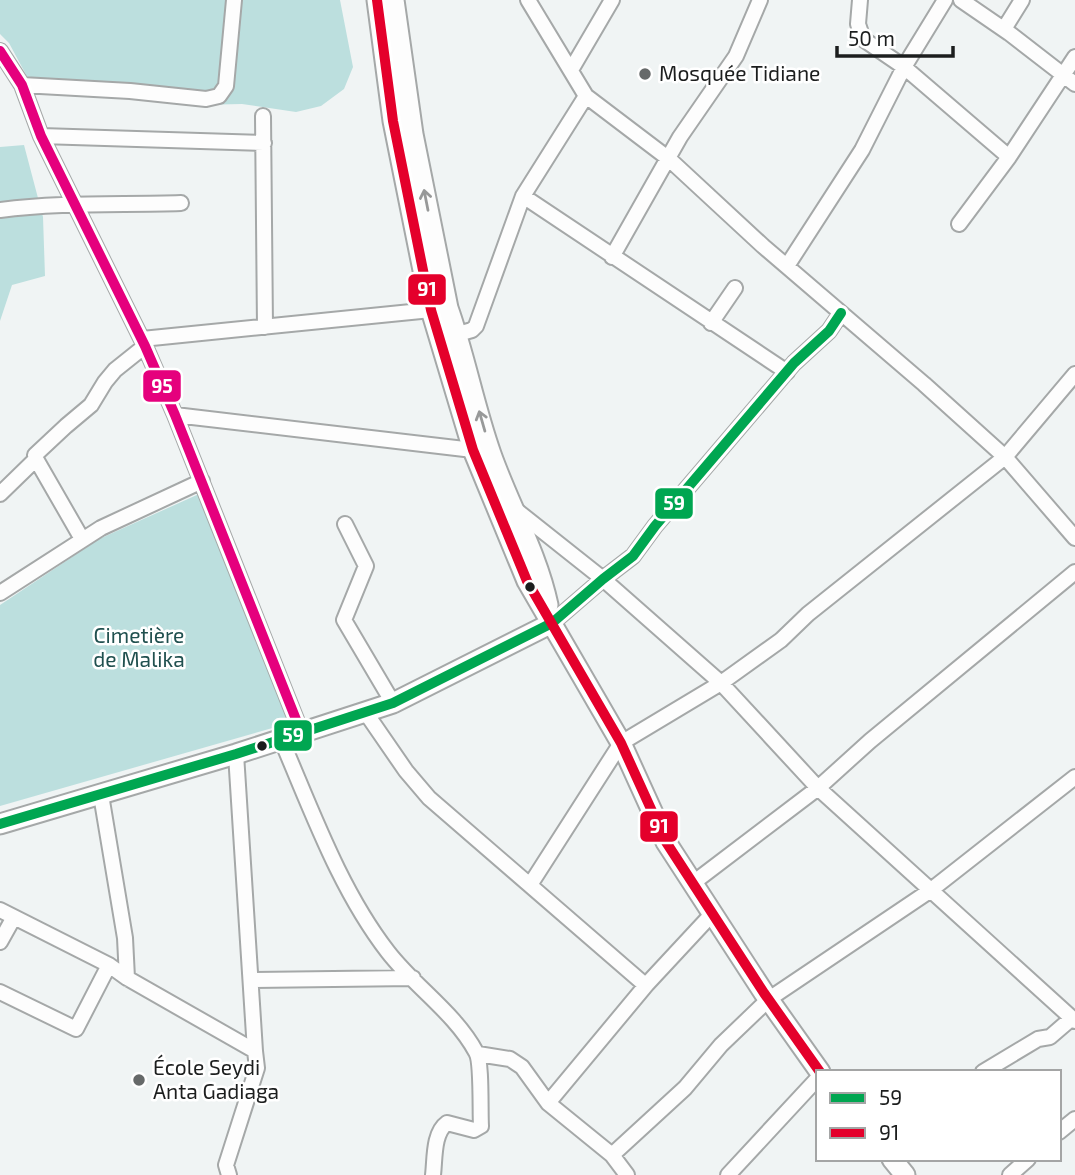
<svg xmlns="http://www.w3.org/2000/svg" width="1075" height="1175" font-family="'Exo 2',sans-serif">
	<style>
		.green { fill: #bcdfde }
		.lines { fill: none; stroke-linecap: round; stroke-linejoin: round }
		.street-casing { stroke: #a5a8a8; stroke-width: 18 }
		.secondary-casing { stroke: #a5a8a8; stroke-width: 23 }
		.street { stroke: #fdfdfd; stroke-width: 14 }
		.secondary { stroke: #fdfdfd; stroke-width: 19 }
		.bus-1-casing { stroke: #fff; stroke-width: 16 }
		.bus-2-casing { stroke: #fff; stroke-width: 16 }
		.bus-3-casing { stroke: #fff; stroke-width: 16 }
		.bus-1 { stroke: #00a651; stroke-width: 10 }
		.bus-2 { stroke: #e4002b; stroke-width: 10 }
		.bus-3 { stroke: #e5007d; stroke-width: 10 }
		.oneway { stroke: #989999 }
		.poi-dot { fill: #666969; stroke: #fff; stroke-width: 2.5 }
		.bus-dot { fill: #1c1e1e; stroke: #fff; stroke-width: 2.5 }
		.labels { text-anchor: middle; stroke-width: 5; stroke-linejoin: round; paint-order: stroke }
		.poi-label { font-size: 21px; fill: #1c1e1e; stroke: #fff; text-anchor: start }
		.park-label { font-size: 21px; fill: #20504f; stroke: #fff }
		.line-badge { stroke: #fff; stroke-width: 2.5 }
		.badge-label { font-size: 19px; text-anchor: middle; font-weight: bold; fill: #fff }
	</style>
	<rect width="100%" height="100%" fill="#f0f4f4"/>
	<!-- green -->
	<path class="green" d="M0,0H340L353,67L344,89L321,106L296,112L242,104L198,105L60,93L37,95L9,43L0,34Z
		M24,145L43,217L45,276L12,285L0,321V147Z
		M199,494L290,723L0,806V605L99,539Z"/>
	<g class="lines">
		<defs>
			<path id="street" d="M528,0L586,96L669,159L763,246L924,384L1005,457L1075,538
				M860,0L858,24L863,39L904,67L1009,157
				M961,0L1009,33L1075,84
				M1004,29L1022,0
				M0,51L22,85L41,136L145,346L175,415L301,732
				M571,70L612,0
				M22,85L130,91L206,99L219,96L226,86L234,0
				M263,116L265,327
				M41,136L264,143
				M523,196L787,372
				M0,210C60,202 120,205 181,203
				M959,224L1009,157L1075,57
				M612,257L680,137L736,56L760,0
				M787,266L862,150L904,67L945,0
				M711,323L735,288
				M458,334L472,330L476,326L523,196L586,96
				M142,339L431,310
				M175,415L473,450
				M0,494L36,459
				M516,510L603,579L721,683L818,788L1075,1021
				M345,524L366,566L344,620L393,703
				M82,539L36,459L35,455L66,426L91,405L105,382L115,370L145,346
				M0,593L101,528L202,481
				M552,623L603,579L633,556L655,526L794,363L829,331L841,313
				M366,713L406,771L429,798L644,984H647
				M281,739C312,811 340,890 388,952C415,987 455,1013 476,1052C482,1061 480,1111 481,1126L474,1130L447,1123C433,1133 435,1159 433,1175
				M236,754L255,1051
				M101,795L125,938L127,978
				M693,883L818,788L870,741L1075,572
				M530,885L621,743L721,683L781,640L808,614L1005,457L1075,374
				M0,910L109,965L127,978L255,1051L257,1068L226,1165L229,1175
				M0,942L14,917
				M251,980L413,978
				M0,992L76,1029L109,965
				M478,1054L510,1059L522,1067L548,1103L612,1155L627,1175
				M983,1072L1038,1039L1050,1037L1072,1018
				M548,1103L647,984L713,913
				M1059,1132L1075,1119
				M612,1155L685,1088L721,1045L769,999L931,890L1075,777
				M728,1175L818,1078
				M1010,1175L1028,1159"/>
			<path id="secondary" d="M377,0L393,121L431,310L473,450L527,581L621,743L666,842L764,993L820,1072
				M394,0L413,134L448,308C465,356 474,406 491,454C509,505 537,553 548,605
				M0,824L236,754L393,703L552,623
				M892,1159L905,1175"/>
		</defs>
		<!-- street casing -->
		<use href="#street" class="street-casing"/>
		<!-- secondary casing -->
		<use href="#secondary" class="secondary-casing"/>
		<!-- street -->
		<use href="#street" class="street"/>
		<!-- secondary -->
		<use href="#secondary" class="secondary"/>
		<defs>
			<path id="bus-1" d="M0,824L236,754L393,703L552,623L603,579L633,556L655,526L794,363L829,331L841,313"/>
			<path id="bus-2" d="M377,0L393,121L431,310L473,450L527,581L621,743L666,842L764,993L820,1072"/>
			<path id="bus-3" d="M0,51L22,85L41,136L145,346L175,415L301,732"/>
		</defs>
		<!-- bus-1 casing -->
		<use href="#bus-1" class="bus-1-casing"/>
		<!-- bus-2 casing -->
		<use href="#bus-2" class="bus-2-casing"/>
		<!-- bus-3 casing -->
		<use href="#bus-3" class="bus-3-casing"/>
		<!-- bus-1 -->
		<use href="#bus-1" class="bus-1"/>
		<!-- bus-2 -->
		<use href="#bus-2" class="bus-2"/>
		<!-- bus-3 -->
		<use href="#bus-3" class="bus-3"/>
	</g>
	<!-- one-way arrows -->
	<defs><path id="oneway-shaft" d="M-6 0H5M1.5-3L5.5 0L1.5 3" fill="none" stroke-width="1.6" stroke-linecap="round" stroke-linejoin="round" transform="scale(1.75)"/></defs>
	<g class="oneway">
		<use href="#oneway-shaft" transform="translate(426 200) rotate(-101)"/>
		<use href="#oneway-shaft" transform="translate(482 421) rotate(-106)"/>
	</g>
	<!-- markers -->
	<g class="poi-dot">
		<circle cx="645" cy="74" r="7"/>
		<circle cx="139" cy="1080" r="7"/>
	</g>
	<g class="bus-dot">
		<circle cx="530" cy="587" r="6"/>
		<circle cx="262" cy="746" r="6"/>
	</g>
	<g class="labels">
		<!-- poi labels -->
		<g class="poi-label">
			<text x="659" y="81">Mosquée Tidiane</text>
			<text x="153" y="1075">École Seydi<tspan x="153" dy="24">Anta Gadiaga</tspan></text>
		</g>
		<!-- park labels -->
		<g class="park-label">
			<text x="139" y="643">Cimetière<tspan x="139" dy="24">de Malika</tspan></text>
		</g>
	</g>
	<g class="line-badge">
		<rect x="407" y="273" width="40" height="33" rx="7" fill="#e4002b"/>
		<rect x="142" y="369" width="40" height="34" rx="7" fill="#e5007d"/>
		<rect x="654" y="487" width="40" height="33" rx="7" fill="#00a651"/>
		<rect x="273" y="719" width="40" height="33" rx="7" fill="#00a651"/>
		<rect x="639" y="810" width="40" height="33" rx="7" fill="#e4002b"/>
	</g>
	<g class="badge-label">
		<text x="427" y="296">91</text>
		<text x="162" y="393">95</text>
		<text x="674" y="510">59</text>
		<text x="293" y="742">59</text>
		<text x="659" y="833">91</text>
	</g>
	<!-- legend -->
	<rect x="816" y="1070" width="245" height="91" fill="#ffffff" stroke="#a4a5a5" stroke-width="2"/>
	<rect x="830" y="1093" width="35" height="10" fill="#00a651" stroke="#a4a5a5" stroke-width="2"/>
	<text x="879" y="1105" font-size="21" fill="#1c1e1e">59</text>
	<rect x="830" y="1128" width="35" height="10" fill="#e4002b" stroke="#a4a5a5" stroke-width="2"/>
	<text x="879" y="1140" font-size="21" fill="#1c1e1e">91</text>
	<!-- scale -->
	<path d="M837 46v10h116v-10" fill="none" stroke="#1c1e1e" stroke-width="3.5"/>
	<text x="848" y="46" font-size="21" fill="#1c1e1e" stroke="#ffffff" stroke-width="5" paint-order="stroke">50 m</text>
</svg>
